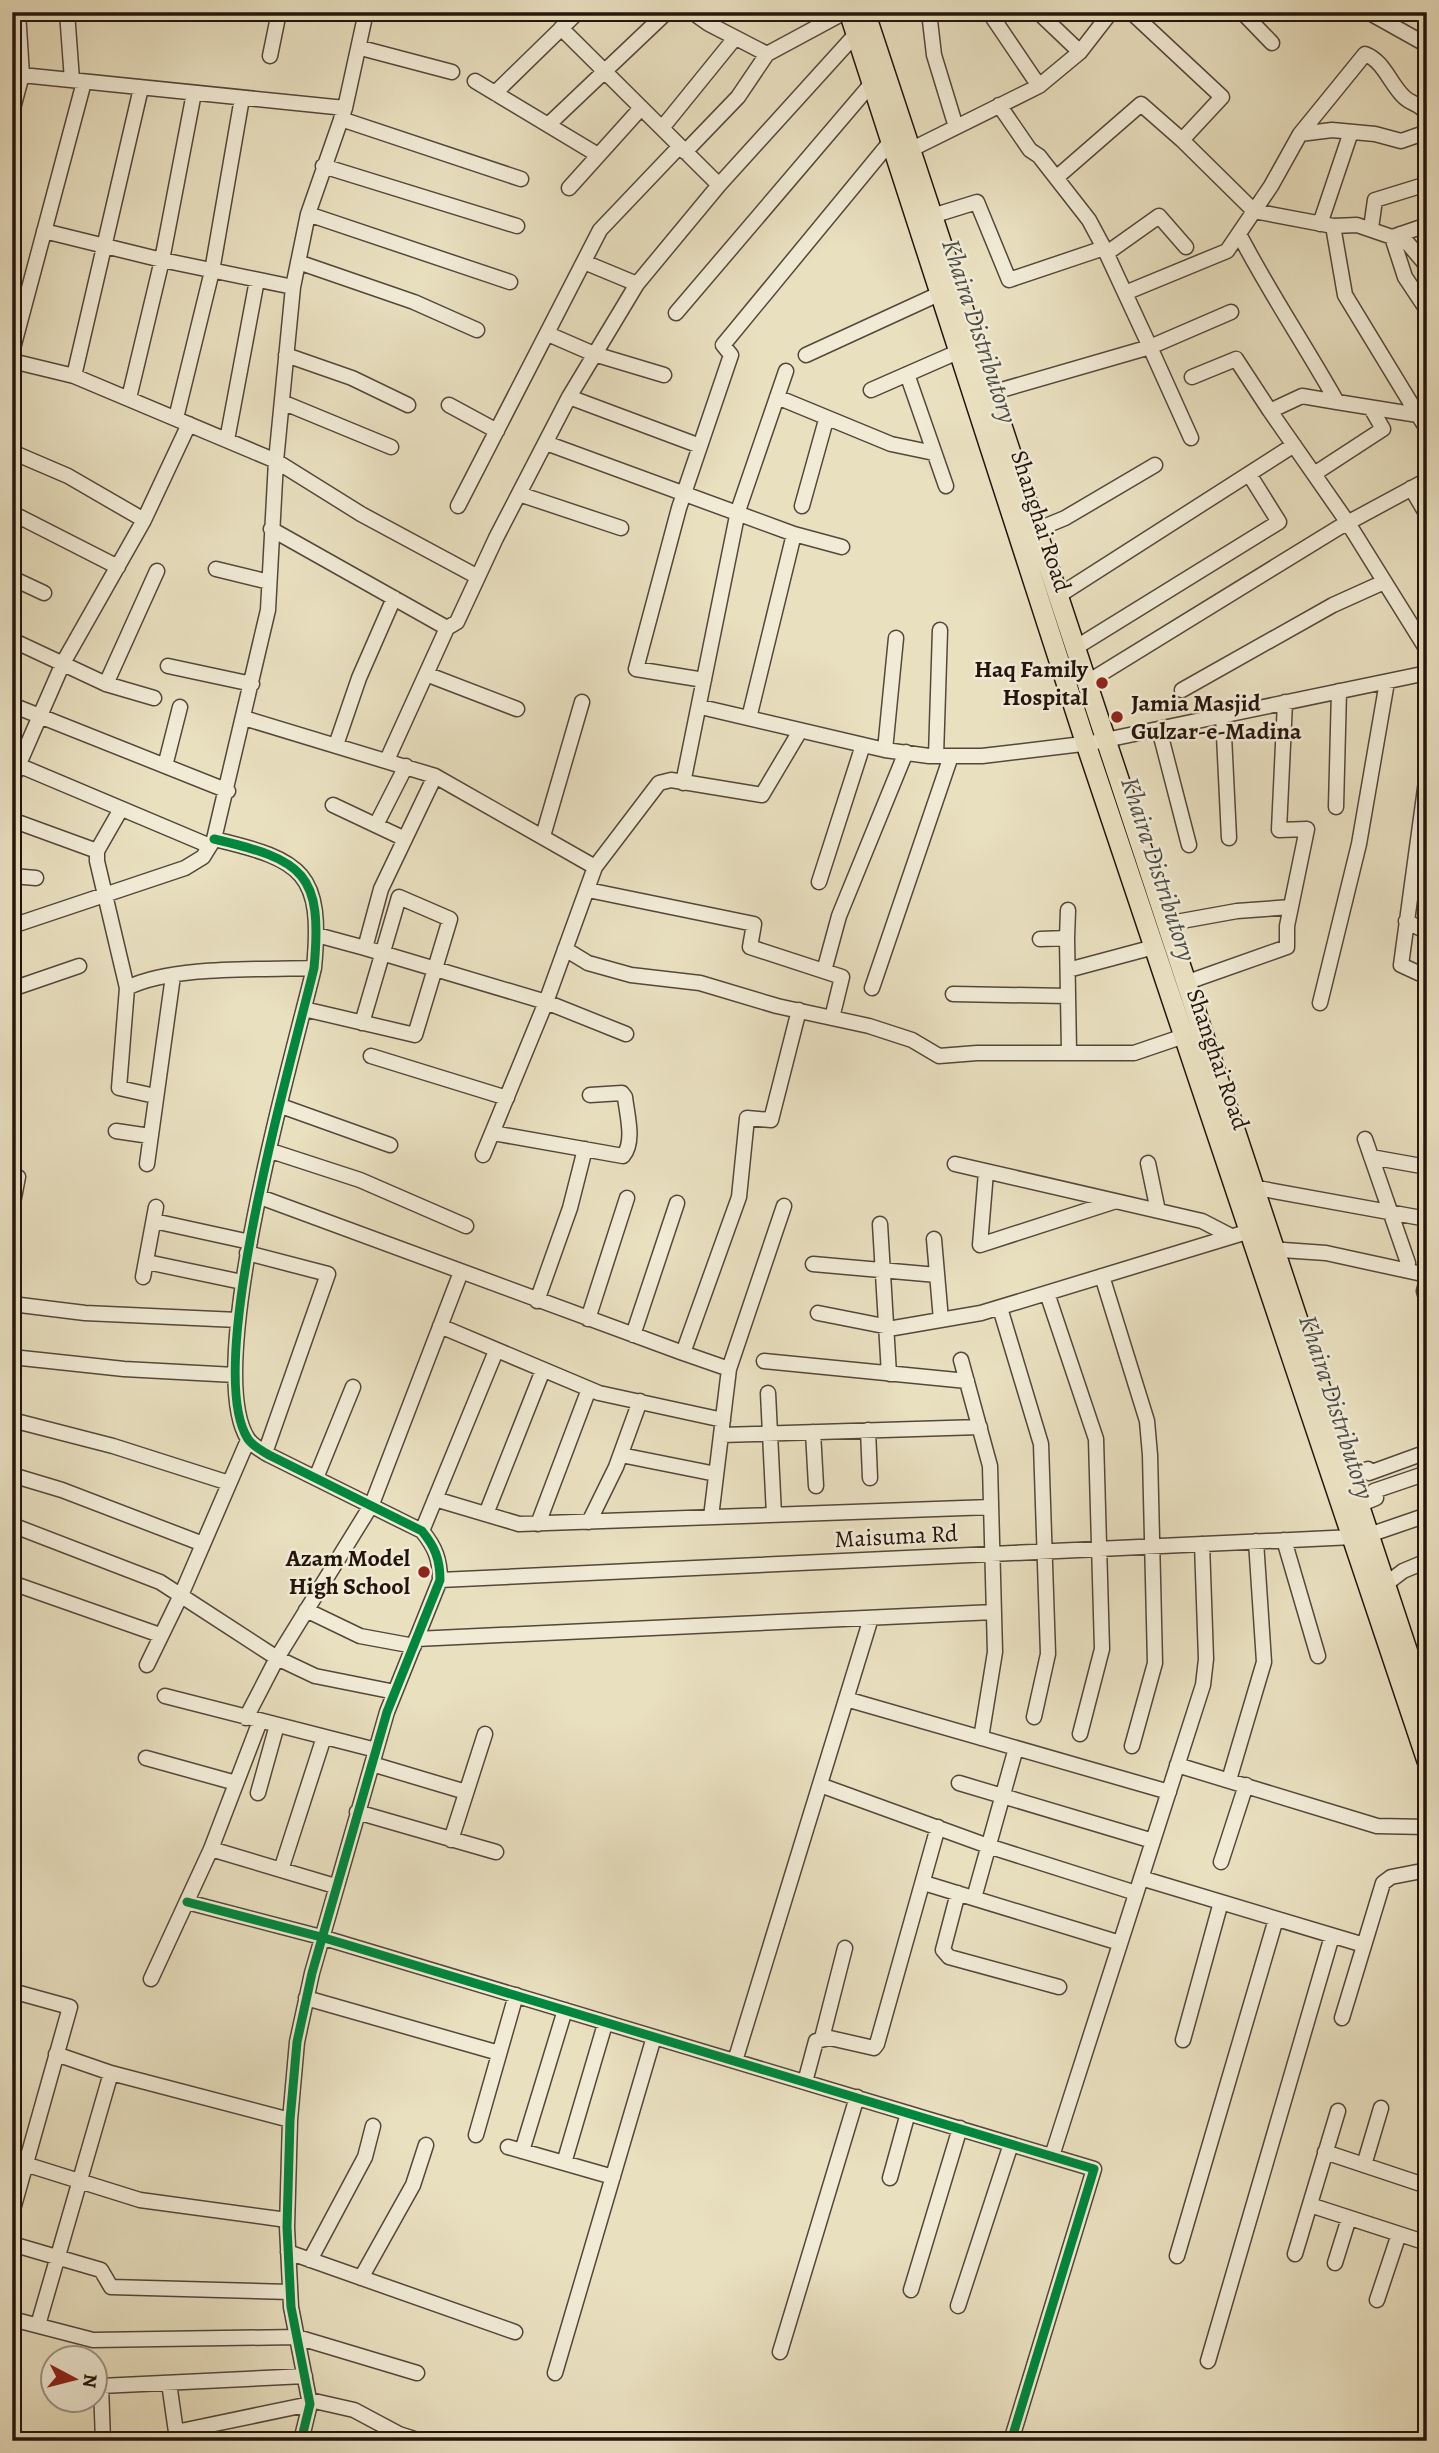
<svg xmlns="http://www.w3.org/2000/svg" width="1439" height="2453" font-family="Alegreya,serif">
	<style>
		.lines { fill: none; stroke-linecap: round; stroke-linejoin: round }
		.minor-casing { stroke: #55473a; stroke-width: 17 }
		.major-casing { stroke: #24140d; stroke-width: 22 }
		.minor { stroke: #f1ebd6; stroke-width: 14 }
		.major { stroke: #e9e0c0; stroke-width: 19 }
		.cycleway-casing { stroke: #f1ebd6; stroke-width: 13 }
		.cycleway { stroke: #00873e; stroke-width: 9 }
		.poi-dot { fill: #8f2418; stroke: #f1ebd6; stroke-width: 2.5 }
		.labels { text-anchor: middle; stroke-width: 5; stroke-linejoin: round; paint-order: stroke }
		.street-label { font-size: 24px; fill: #24140d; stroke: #f1ebd6 }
		.poi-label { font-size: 24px; font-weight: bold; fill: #24140d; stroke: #f1ebd6; text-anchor: end }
		.water-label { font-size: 26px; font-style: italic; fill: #4f4e4b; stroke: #f1ebd6 }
	</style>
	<rect width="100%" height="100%" fill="#e9e0c0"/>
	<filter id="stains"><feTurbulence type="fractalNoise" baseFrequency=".00286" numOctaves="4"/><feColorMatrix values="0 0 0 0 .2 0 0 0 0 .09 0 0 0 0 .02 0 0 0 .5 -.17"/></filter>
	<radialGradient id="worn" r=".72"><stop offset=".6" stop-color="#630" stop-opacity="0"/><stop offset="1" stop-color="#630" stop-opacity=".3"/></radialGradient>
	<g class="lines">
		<defs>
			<path id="minor" d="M67,12L72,80
				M692,12L709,24L767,54
				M929,12L934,55L956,127
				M989,12L1039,86
				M1038,12L1080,52
				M1131,12L1222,97L1182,140L1254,211L1333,226L1345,295L1418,415L1427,416
				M1242,12L1272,43
				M1368,12L1427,45
				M561,28L719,185
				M361,48L452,72
				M270,56L279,12
				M12,74L345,108
				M475,81L598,155
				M495,93L578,12
				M12,112L22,75L18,12
				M341,119L521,179
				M548,125L667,12
				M662,128L735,38
				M1300,134L1332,130L1375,134L1401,141L1427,132
				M910,150L1039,86L1080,52L1111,12
				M685,152L738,97L767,54L845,12
				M323,166L517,226
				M1056,178L1141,104L1182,140
				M569,188L641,108
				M308,214L510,282
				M932,216L977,202L1009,280L1104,248L1089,220L1039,156L1030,150L999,105
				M1320,224L1351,132
				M1333,226L1357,225L1392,237L1427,225
				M1371,228L1375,200L1427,184
				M44,231L162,260L293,287
				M1239,234C1269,292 1305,345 1337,402L1418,415L1427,429
				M1400,234L1427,266
				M1392,237L1405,277L1427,310
				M1107,253L1159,216L1186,247
				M298,262L414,302L477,330
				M584,262L637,284
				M1125,293L1227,251L1271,186L1300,134L1365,54C1384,61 1390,84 1404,97C1411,104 1421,104 1427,114
				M676,313L872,83
				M548,334L594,354L664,375
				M12,352L84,82
				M286,355L352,378L408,405
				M806,355L941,293
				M12,361L74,376L276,461L361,514L478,577
				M907,374L946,486
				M74,376L141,88
				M1192,377L1236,359L1270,411
				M871,390L960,351
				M991,393L1150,347L1104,248
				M569,397L700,446
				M777,397L891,444L934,453
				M129,398L162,260L194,93
				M282,402L391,447
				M1337,402L1302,396L1270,411L1348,523L1427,650
				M449,405L497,431
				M176,418L212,271L242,98
				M1191,438L1150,347L1231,312
				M227,440L257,280
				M546,443L794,534
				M12,452L68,476L144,520
				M1314,474L1383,429L1371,408
				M1411,488L1427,515
				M519,494L621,528
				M458,506L600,230L680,146
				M802,506L826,420
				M12,513L118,567
				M271,529L447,628
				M1036,530L1065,518L1155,465
				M216,569L269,582
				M12,578L44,593
				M1058,596L1294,445
				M12,640L106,684L154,698
				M1075,648L1279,522L1249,474
				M168,666L252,684
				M426,674L517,709
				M704,680L636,669L679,508L731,355L723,345L891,141
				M1086,683L1338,528L1427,480
				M106,684L157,571
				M1182,690L1333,605L1384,582
				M12,705L228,791
				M701,707L885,750L929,756H982L1091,743L1427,673
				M1223,715L1229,838
				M244,718L435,776L595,867
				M749,718L794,534L842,547
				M1159,729L1189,845
				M336,745L359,678L394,598
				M885,750L896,638
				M936,756L940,630
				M387,760L447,628L457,622L496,538L569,397L637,284L719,185L856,34
				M18,765L210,846
				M165,766L180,707
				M1427,774L1401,965L1427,977
				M12,780L63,663L144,520L189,424
				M683,783L738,511L786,371
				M333,805L405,839
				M1336,807L1339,691
				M121,809L97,851V861L127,988
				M12,820L97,851
				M376,825L406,766
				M543,836L582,702
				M214,839C304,860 323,873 314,968C293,1056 202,1369 248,1439C252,1445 262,1451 269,1455L422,1531C435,1547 440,1559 440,1580L387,1712L312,1973L297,2042L290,2120L287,2227L291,2307L310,2404L301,2441
				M12,876L36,878
				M819,882L863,745
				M588,890L754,924L750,947L842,977L832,1018
				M1406,921L1427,932
				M1165,924L1237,911L1291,907
				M12,926L185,868L203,857L214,839L268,610L276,461L293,287L308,214L345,108L366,12
				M317,935L365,948L381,889L435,776
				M1067,938L1068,910
				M1040,939L1067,938L1069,1052
				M365,948L546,1002L626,1034
				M565,949L588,963L631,975L700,983L777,1006L869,1026L912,1040L939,1056L977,1053H1134L1184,1036
				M1068,970L1154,947
				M824,971L839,916L906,752
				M1185,983L1287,947V926L1307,829L1279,830L1285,702
				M872,988L951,756
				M12,989L79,966
				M953,994L1068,996
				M1320,1003L1359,844L1387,682
				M304,1009L415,1035L450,919L399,897L362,1023
				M371,1056L507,1098
				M155,1096L119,1088L127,988C173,965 262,970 314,968
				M281,1106L390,1145
				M116,1131L150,1136
				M493,1133L623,1156C635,1142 627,1115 625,1097L622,1093L590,1095
				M1365,1139L1408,1263L1406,1270
				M271,1151L360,1180L466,1226
				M483,1155L546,1002L595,867L659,783L671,780L762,795L800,731
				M1371,1157L1427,1167
				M1148,1163L1158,1211
				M147,1164L173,976
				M955,1164L1202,1221L1231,1236
				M986,1172L980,1245L1113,1202
				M12,1173L18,1177L12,1208
				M1255,1192L1263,1189L1427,1219
				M260,1197L683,1353
				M154,1221L250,1242
				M880,1224L889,1374
				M934,1239L941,1320
				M1268,1249L1326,1253L1427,1275
				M247,1253L328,1274L265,1453
				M147,1262L242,1282
				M813,1264L937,1275
				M1102,1276L1147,1421L1150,1455L1155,1663L1132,1746
				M143,1277L156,1207
				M1427,1280L1424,1291L1427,1301
				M1047,1293L1096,1439L1102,1649L1080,1734
				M537,1301L570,1208L585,1149
				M12,1304L85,1313L238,1320
				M1000,1308L1041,1444L1048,1654L1034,1717
				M818,1313L894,1328L981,1313L1250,1231
				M588,1319L627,1198
				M440,1326L599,1393L723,1420
				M633,1335L677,1203
				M12,1357L124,1369L235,1375
				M961,1360L990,1466L995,1652L981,1738
				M764,1361L967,1381
				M729,1369L683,1353L739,1197L747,1118L771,1120L799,1010
				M768,1393L774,1515
				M12,1420L113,1446L229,1483
				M868,1430L870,1478
				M813,1432L816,1486
				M721,1435L980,1427
				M621,1455L716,1474
				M12,1475L62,1490L203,1544
				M1349,1476L1368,1469L1369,1473L1427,1452
				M316,1478L353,1387
				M435,1499L519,1524L991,1507
				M1359,1505L1376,1498L1374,1491L1427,1473
				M486,1514L543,1370
				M711,1517L729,1369L784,1206
				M589,1522L616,1467L640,1401
				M538,1524L589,1389
				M12,1525L160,1582L277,1658L315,1676L395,1692
				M422,1531L496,1351
				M1369,1535L1427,1515
				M1284,1540L1318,1656
				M440,1580L1353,1537
				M12,1583L160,1635
				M1386,1584L1403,1571L1427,1561
				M306,1610L360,1636L414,1646
				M416,1639L994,1612
				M147,1665L182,1593L248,1440
				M165,1696L376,1750
				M846,1699L1169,1792
				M246,1718L277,1658L372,1504L461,1272
				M146,1758L236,1783
				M372,1764L466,1792
				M1177,1765L1377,1826L1427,1827
				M1229,1780L1264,1662L1256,1541
				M959,1783L1153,1841
				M820,1785L988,1846L1136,1893
				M258,1793L277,1725
				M357,1812L496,1852
				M451,1840L485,1734
				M211,1849L335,1886
				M1221,1862L1246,1785
				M281,1870L324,1737
				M1141,1878L1364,1945
				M924,1883L1120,1943
				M958,1893L943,1950L949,1957L1059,1987
				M974,1898L1016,1748
				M187,1902L321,1937L1094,2169L1011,2441
				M151,1979L211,1849L260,1721
				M12,1991L70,2007L12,2213
				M306,1998L499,2053
				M1342,2018L1383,1883L1391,1877L1427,1870
				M822,2038L845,1948
				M1183,2040L1221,1902
				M56,2054L111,2073L290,2120
				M735,2061L871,1618
				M805,2082L816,2041L830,2038L874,2048L877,2044L938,1827
				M476,2135L516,1995
				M508,2147L613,2177
				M522,2151L565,2010
				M1325,2152L1427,2186
				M1052,2156L1203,1685L1206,1659L1202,1544
				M12,2160L140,2200L287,2220
				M564,2163L605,2024
				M1364,2165L1381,2108
				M890,2178L908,2113
				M1310,2205L1427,2243
				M12,2244L101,2270L111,2287L290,2292
				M288,2252L515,2332
				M1295,2254L1338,2111
				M1177,2256L1276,1919
				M310,2260L365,2157L373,2126
				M1335,2263L1349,2218
				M361,2278L413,2185L426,2145
				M911,2290L960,2128
				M1377,2300L1399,2234
				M958,2306L1011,2144
				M12,2319L93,2340L297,2337L417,2373
				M38,2325L111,2073
				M780,2352L857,2097
				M1208,2361L1332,1936
				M555,2373L654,2037
				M169,2383L176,2432L310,2404
				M310,2400L354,2410L399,2434L421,2441
				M103,2441L101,2386L305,2376"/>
			<path id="major" d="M849,12L1086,744L1427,1761
				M865,12L1427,1710"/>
		</defs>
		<!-- minor casing -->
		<use href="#minor" class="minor-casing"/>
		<!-- major casing -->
		<use href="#major" class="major-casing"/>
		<!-- minor -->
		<use href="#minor" class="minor"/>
		<!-- major -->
		<use href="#major" class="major"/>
		<defs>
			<path id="cycleway" d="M214,839C304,860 323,873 314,968C293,1056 202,1369 248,1439C252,1445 262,1451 269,1455L422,1531C435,1547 440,1559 440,1580L387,1712L312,1973L297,2042L290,2120L287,2227L291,2307L310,2404L301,2441
				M187,1902L321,1937L1094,2169L1011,2441"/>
		</defs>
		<!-- cycleway casing -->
		<use href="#cycleway" class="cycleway-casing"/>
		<!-- cycleway -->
		<use href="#cycleway" class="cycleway"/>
	</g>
	<!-- markers -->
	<g class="poi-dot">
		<circle cx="1102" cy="683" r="7"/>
		<circle cx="1117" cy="717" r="7"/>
		<circle cx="424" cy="1572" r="7"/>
	</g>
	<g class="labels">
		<!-- street labels -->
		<g class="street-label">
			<text transform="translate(1041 521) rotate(72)" y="8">Shanghai Road</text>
			<text transform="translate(1218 1059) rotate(71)" y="8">Shanghai Road</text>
			<text transform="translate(896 1536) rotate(-3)" y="8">Maisuma Rd</text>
		</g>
		<!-- poi labels -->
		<g class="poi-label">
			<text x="1088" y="677">Haq Family<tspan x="1088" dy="28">Hospital</tspan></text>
			<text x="1131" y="711" text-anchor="start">Jamia Masjid<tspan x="1131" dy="28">Gulzar-e-Madina</tspan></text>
			<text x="410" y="1566">Azam Model<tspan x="410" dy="28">High School</tspan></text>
		</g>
		<!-- water labels -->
		<g class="water-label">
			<text transform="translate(980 331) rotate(72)" y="9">Khaira Distributory</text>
			<text transform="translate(1159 869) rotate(72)" y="9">Khaira Distributory</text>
			<text transform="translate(1337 1407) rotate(72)" y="9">Khaira Distributory</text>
		</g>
	</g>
	<!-- margin -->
	<rect width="1439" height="2453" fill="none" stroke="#e9e0c0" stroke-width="42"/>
	<rect x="14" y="14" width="1411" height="2425" fill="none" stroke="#24140d" stroke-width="3.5"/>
	<rect x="21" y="21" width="1397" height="2411" fill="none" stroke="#24140d" stroke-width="2"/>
	<!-- north arrow -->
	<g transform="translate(74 2379) rotate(97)"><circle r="33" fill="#f1ebd6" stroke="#9f9586" stroke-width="2"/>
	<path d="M0-5L12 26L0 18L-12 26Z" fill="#8f2418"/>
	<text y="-10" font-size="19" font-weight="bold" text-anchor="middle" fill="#24140d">N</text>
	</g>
	<rect width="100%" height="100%" filter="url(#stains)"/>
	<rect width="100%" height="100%" fill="url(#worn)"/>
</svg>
